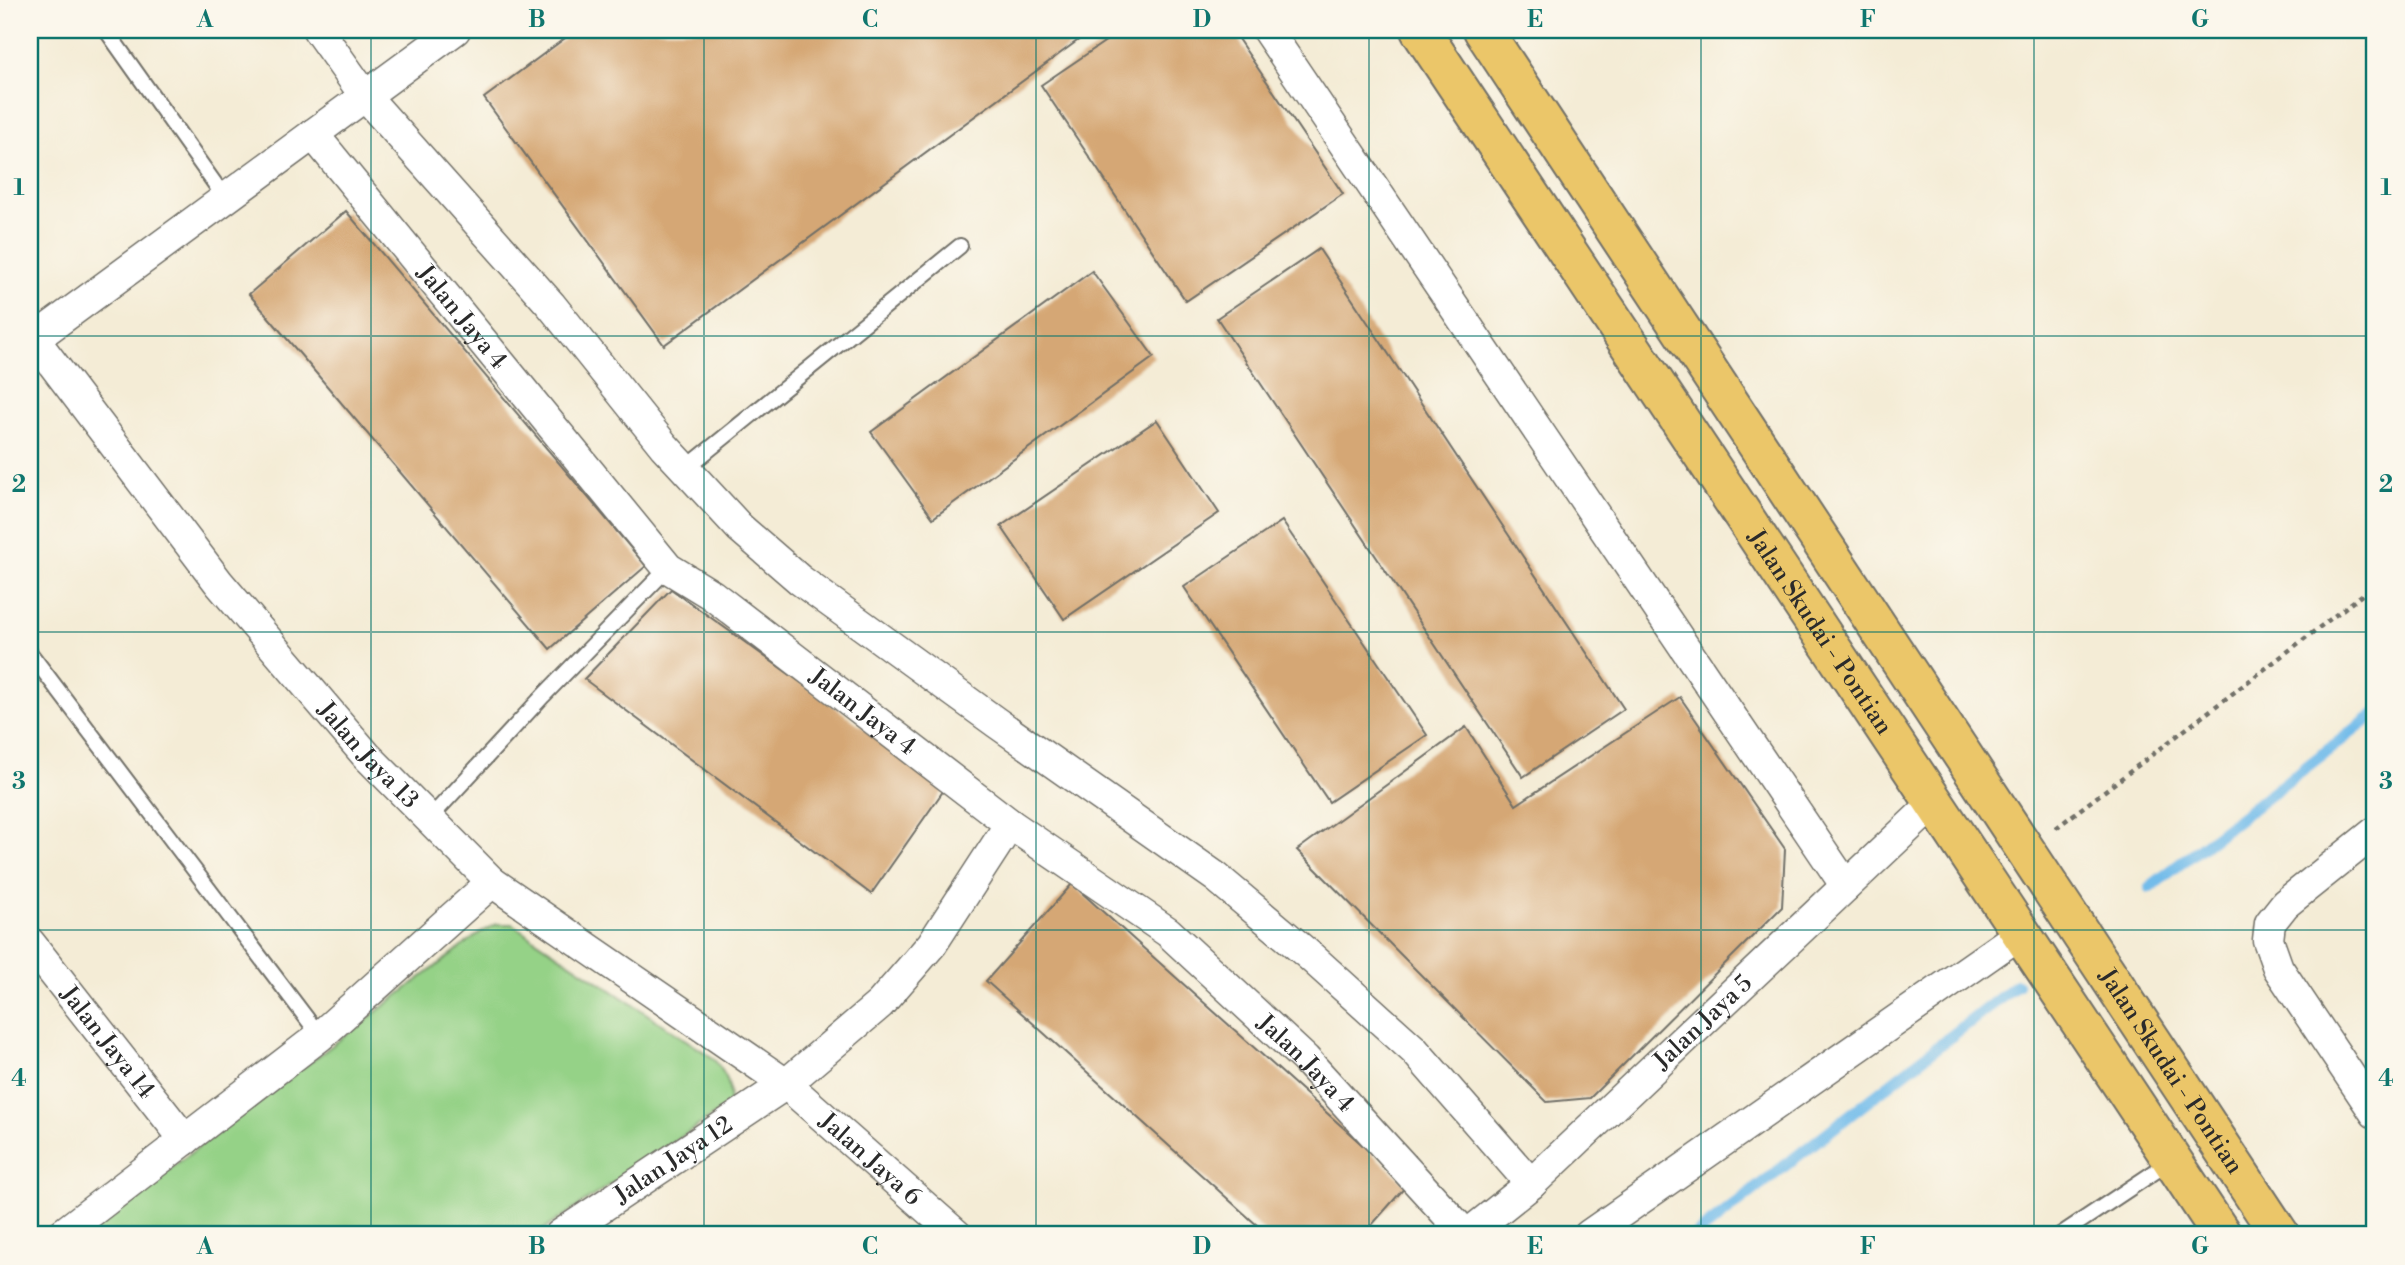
<svg xmlns="http://www.w3.org/2000/svg" width="2405" height="1265" font-family="'Libre Bodoni',serif">
	<style>
		.green { fill: #95d287; stroke: #607e59; stroke-width: 2 }
		.lines { fill: none; stroke-linecap: round; stroke-linejoin: round }
		.stream { stroke: #71bbea; stroke-width: 12 }
		.building { fill: #d5a775 }
		.service-casing { stroke: #716f67; stroke-width: 18 }
		.minor-casing { stroke: #716f67; stroke-width: 33 }
		.trunk-casing { stroke: #716f67; stroke-width: 42 }
		.path { stroke: #716f67; stroke-width: 4.5; stroke-dasharray: 5 5; stroke-linecap: butt }
		.service { stroke: #fff; stroke-width: 14 }
		.minor { stroke: #fff; stroke-width: 30 }
		.trunk { stroke: #ebc669; stroke-width: 38 }
		.grid { fill: none; stroke: #0f766e; stroke-width: 2; stroke-opacity: 0.55 }
		.labels { text-anchor: middle; stroke-width: 5; stroke-linejoin: round; paint-order: stroke }
		.street-label { font-size: 24px; fill: #2b2b2b; stroke: #fbf7ec }
		.neatline { fill: none; stroke: #0f766e; stroke-width: 2.5 }
		.grid-label { font-size: 23px; text-anchor: middle; font-weight: bold; fill: #0f766e }
	</style>
	<rect width="100%" height="100%" fill="#fbf7ec"/>
	<filter id="ink" filterUnits="userSpaceOnUse"><feTurbulence type="fractalNoise" baseFrequency=".0143" numOctaves="2"/><feDisplacementMap in="SourceGraphic" scale="14" xChannelSelector="R" yChannelSelector="G"/><feConvolveMatrix kernelMatrix="1 2 1 2 8 2 1 2 1" color-interpolation-filters="sRGB"/></filter>
	<filter id="wash" filterUnits="userSpaceOnUse"><feTurbulence type="fractalNoise" baseFrequency=".00686" numOctaves="4" result="noise"/><feDisplacementMap in="SourceGraphic" scale="28" xChannelSelector="R" yChannelSelector="G"/><feGaussianBlur stdDeviation="1.57" result="paint"/><feColorMatrix in="noise" values="0 0 0 0 0 0 0 0 0 0 0 0 0 0 0 0 0 1.4 0 .05"/><feComposite in="paint" operator="in"/></filter>
	<g filter="url(#wash)">
		<rect width="100%" height="100%" fill="#f4ecd6"/>
		<!-- green -->
		<path class="green" d="M497,924H512L713,1058C727,1076 731,1082 729,1105L535,1235H83L481,932Z"/>
		<g class="lines">
			<!-- stream -->
			<path class="stream" d="M2150,887L2375,714
				M1696,1235L2017,985"/>
		</g>
		<g id="blocks">
			<!-- building -->
			<path class="building" d="M576,30H1092L664,345L484,98Z
				M1122,30H1232L1343,194L1186,301L1041,85Z
				M346,211L646,566L550,649L249,294Z
				M1319,249L1624,709L1523,777L1217,318Z
				M1092,271L1154,357L933,518L871,432Z
				M1157,420L1219,513L1064,619L1001,526Z
				M1282,521L1427,735L1329,802L1184,587Z
				M671,589L946,787L871,894L584,679Z
				M1680,697L1785,849L1782,907L1590,1098L1547,1102L1297,850L1466,727L1516,805Z
				M1072,884L1407,1185L1363,1235H1268L986,981Z"/>
		</g>
	</g>
	<g filter="url(#ink)">
		<use href="#blocks" fill-opacity="0" stroke="#716f67" stroke-width="2"/>
		<g class="lines">
			<defs>
				<path id="service" d="M106,30L225,198
					M685,469L960,246
					M30,653L320,1036
					M429,819L543,696L668,568
					M2060,1235L2171,1161"/>
				<g id="minor">
					<path d="M318,30L365,96L551,305L664,446L740,528L800,580L997,723L1216,877L1311,957L1414,1050L1531,1184"/>
					<path d="M1267,30L1846,886"/>
					<path id="s1" d="M313,134L668,568L712,595L1010,824L1168,932L1305,1059L1466,1235"/>
					<path id="s2" d="M34,339L219,583L366,755L492,882L786,1084L957,1235"/>
					<path d="M30,342L455,30"/>
					<path d="M2375,832L2285,904L2270,923L2268,940L2278,968L2375,1113"/>
					<path id="s3" d="M30,943L185,1140"/>
					<path d="M61,1235L320,1036L492,882"/>
					<path id="s4" d="M560,1235L786,1084L880,1004L932,944L1010,824"/>
					<path id="s5" d="M1467,1235L1531,1184L1934,803"/>
					<path d="M1589,1235L2021,933"/>
				</g>
				<g id="trunk">
					<path id="s6" d="M1420,30L2222,1235"/>
					<path id="s7" d="M1483,30L2280,1235"/>
				</g>
			</defs>
			<!-- service casing -->
			<use href="#service" class="service-casing"/>
			<!-- minor casing -->
			<use href="#minor" class="minor-casing"/>
			<!-- trunk casing -->
			<use href="#trunk" class="trunk-casing"/>
			<!-- path -->
			<path class="path" d="M2056,828L2375,585"/>
			<!-- service -->
			<use href="#service" class="service"/>
			<!-- minor -->
			<use href="#minor" class="minor"/>
			<!-- trunk -->
			<use href="#trunk" class="trunk"/>
		</g>
	</g>
	<!-- grid -->
	<path class="grid" d="M371,30V1235M704,30V1235M1036,30V1235M1369,30V1235M1701,30V1235M2034,30V1235M30,336H2375M30,632H2375M30,930H2375"/>
	<g class="labels">
		<!-- street labels -->
		<g class="street-label">
			<text dy="8" stroke="none"><textPath href="#s1" startOffset="236">Jalan Jaya 4</textPath></text>
			<text dy="8" stroke="none"><textPath href="#s6" startOffset="723">Jalan Skudai - Pontian</textPath></text>
			<text dy="8" stroke="none"><textPath href="#s1" startOffset="803">Jalan Jaya 4</textPath></text>
			<text dy="8" stroke="none"><textPath href="#s2" startOffset="534">Jalan Jaya 13</textPath></text>
			<text dy="8" stroke="none"><textPath href="#s5" startOffset="318">Jalan Jaya 5</textPath></text>
			<text dy="8" stroke="none"><textPath href="#s3" startOffset="126">Jalan Jaya 14</textPath></text>
			<text dy="8" stroke="none"><textPath href="#s1" startOffset="1370">Jalan Jaya 4</textPath></text>
			<text dy="8" stroke="none"><textPath href="#s7" startOffset="1248">Jalan Skudai - Pontian</textPath></text>
			<text dy="8" stroke="none"><textPath href="#s4" startOffset="136">Jalan Jaya 12</textPath></text>
			<text dy="8" stroke="none"><textPath href="#s2" startOffset="1181">Jalan Jaya 6</textPath></text>
		</g>
	</g>
	<!-- margin -->
	<rect width="2405" height="1265" fill="none" stroke="#fbf7ec" stroke-width="77"/>
	<rect x="38" y="38" width="2328" height="1188" class="neatline"/>
	<g class="grid-label">
		<text x="205" y="27">A</text>
		<text x="537" y="27">B</text>
		<text x="870" y="27">C</text>
		<text x="1202" y="27">D</text>
		<text x="1535" y="27">E</text>
		<text x="1868" y="27">F</text>
		<text x="2200" y="27">G</text>
		<text x="19" y="195">1</text>
		<text x="2386" y="195">1</text>
		<text x="19" y="492">2</text>
		<text x="2386" y="492">2</text>
		<text x="19" y="789">3</text>
		<text x="2386" y="789">3</text>
		<text x="19" y="1086">4</text>
		<text x="2386" y="1086">4</text>
		<text x="205" y="1254">A</text>
		<text x="537" y="1254">B</text>
		<text x="870" y="1254">C</text>
		<text x="1202" y="1254">D</text>
		<text x="1535" y="1254">E</text>
		<text x="1868" y="1254">F</text>
		<text x="2200" y="1254">G</text>
	</g>
</svg>
